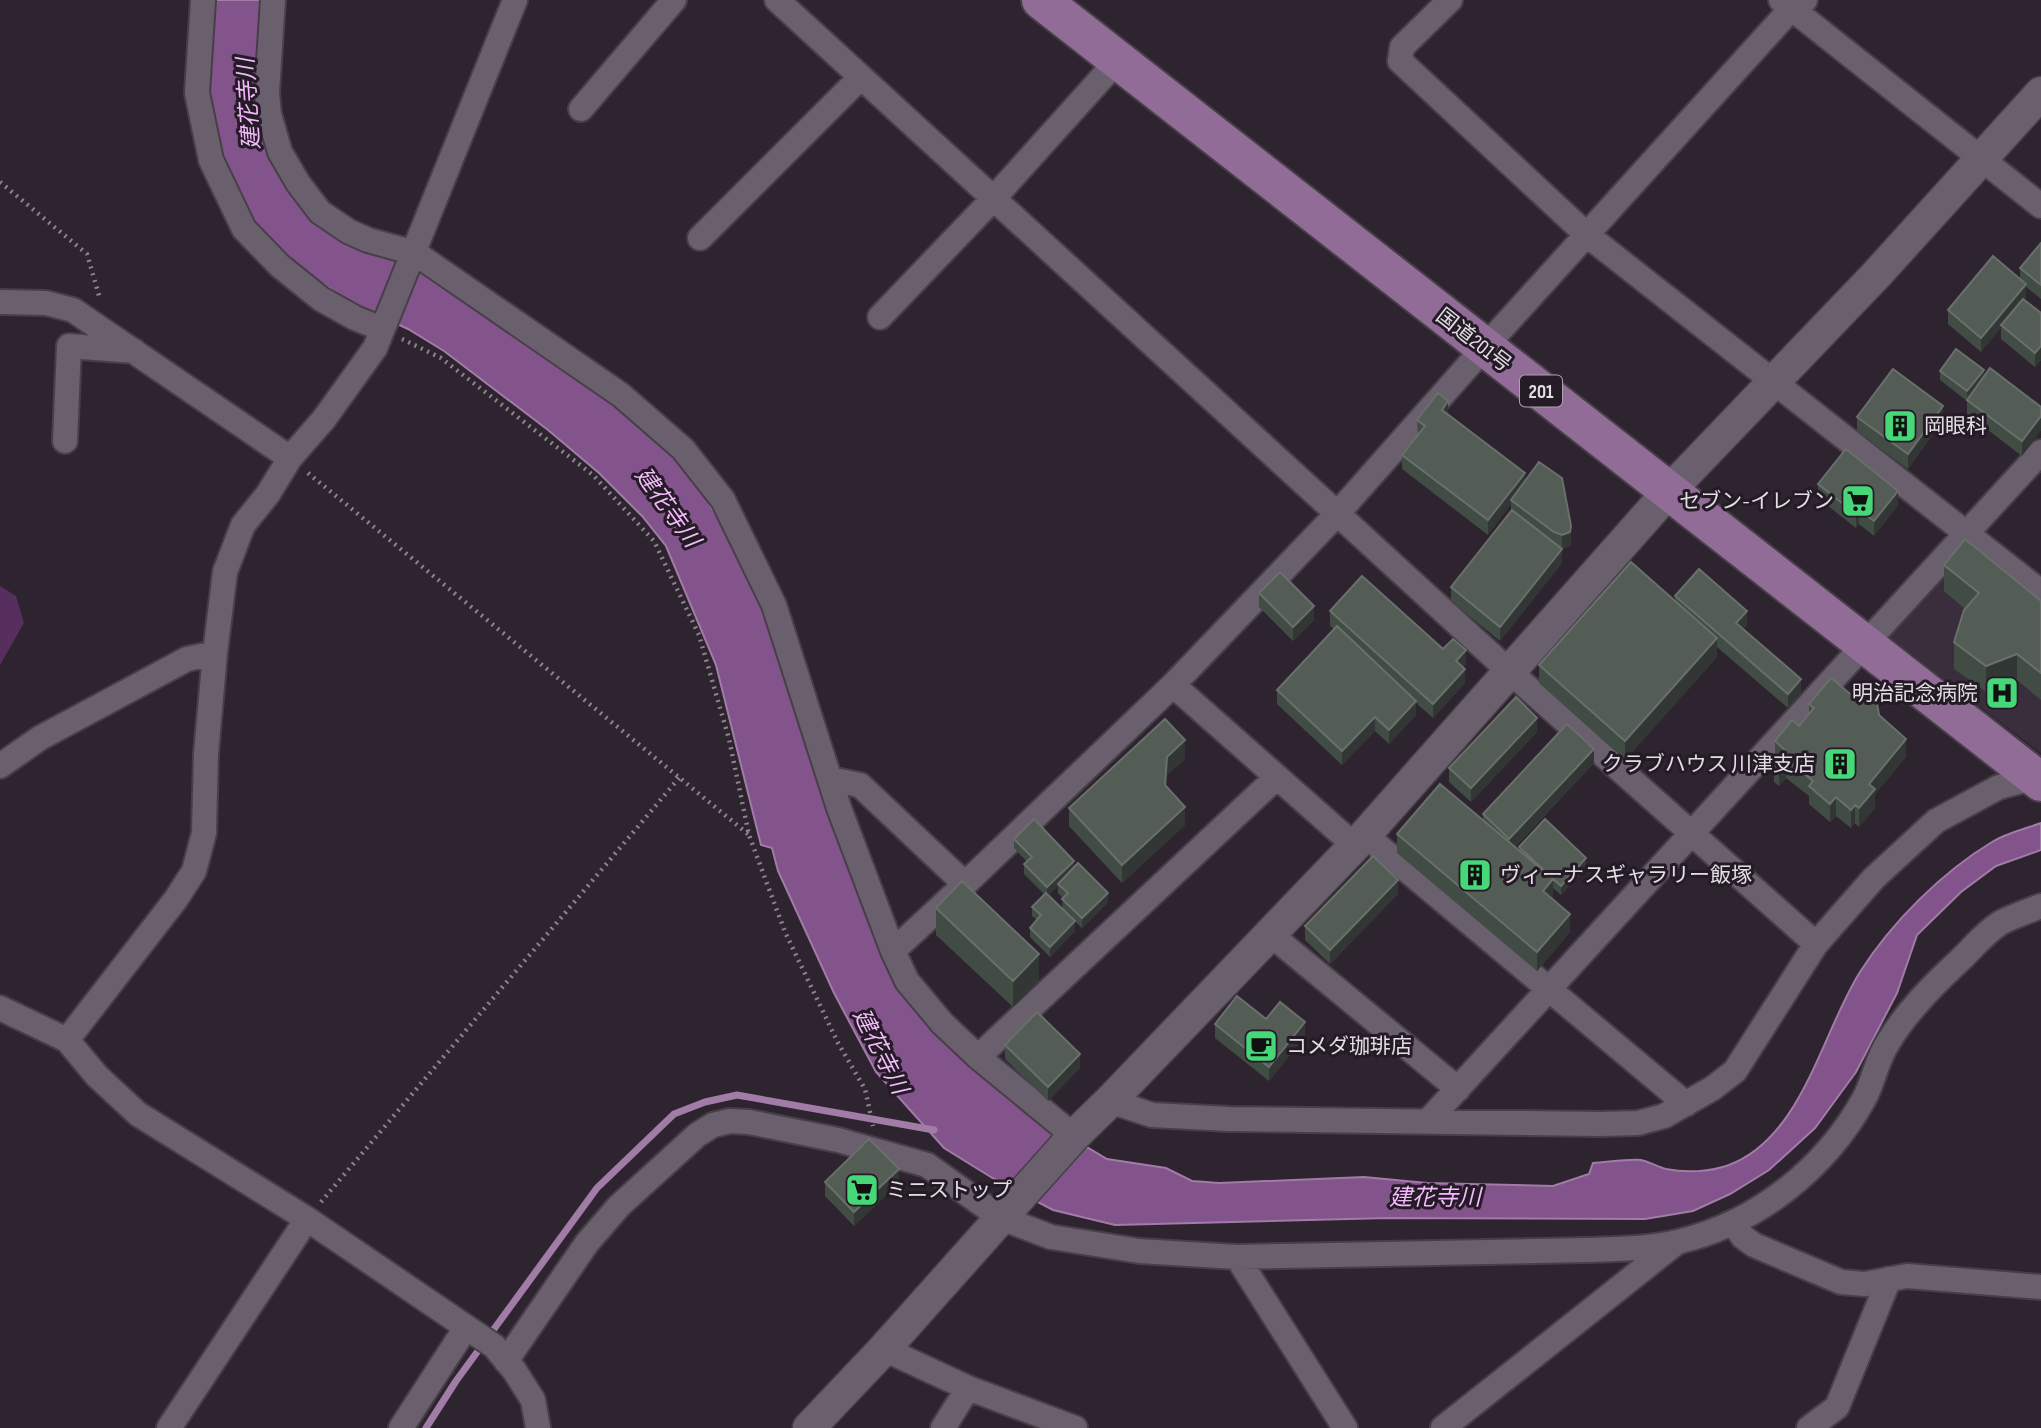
<svg xmlns="http://www.w3.org/2000/svg" width="2041" height="1428" font-family="'Sofia Sans Condensed','Noto Sans JP',sans-serif">
	<style>
		.built { fill: #3a2d3c }
		.green { fill: #572f5e }
		.water { fill: #83538b; stroke: #a07ca6; stroke-width: 2 }
		.lines { fill: none; stroke-linecap: round; stroke-linejoin: round }
		.stream { stroke: #a07ca6; stroke-width: 7 }
		.minor-casing { stroke: #473f48; stroke-width: 28 }
		.tertiary-casing { stroke: #473f48; stroke-width: 35 }
		.trunk-casing { stroke: #473f48; stroke-width: 42 }
		.path { stroke: #8c848d; stroke-width: 4.5; stroke-dasharray: 2 5; stroke-linecap: butt }
		.minor { stroke: #6a5f6c; stroke-width: 24 }
		.tertiary { stroke: #6a5f6c; stroke-width: 32 }
		.trunk { stroke: #916c97; stroke-width: 38 }
		.wall { fill: #414d44 }
		.shaded-wall { fill: #323634 }
		.building { fill: #535c55; stroke: #69706c; stroke-width: 2 }
		.labels { text-anchor: middle; stroke-width: 6; stroke-linejoin: round; paint-order: stroke }
		.shield { fill: #241b26; stroke: #aaa3ab; stroke-width: 2 }
		.shield-label { font-size: 19px; font-weight: bold; fill: #e3dde4 }
		.street-label { font-size: 21px; fill: #e3dde4; stroke: #241b26 }
		.poi-label { font-size: 21px; fill: #e3dde4; stroke: #241b26; text-anchor: start }
		.water-label { font-size: 23px; font-style: italic; fill: #f2bafa; stroke: #241b26 }
	</style>
	<rect width="100%" height="100%" fill="#2e242f"/>
	<!-- built -->
	<path class="built" d="M1967,540L2041,598V753L1884,633Z"/>
	<!-- green -->
	<path class="green" d="M0,586L16,596L24,623L0,665Z"/>
	<!-- water -->
	<path class="water" d="M214,0H264L265,102L297,190L426,271L647,428L693,477L732,541L765,611L888,954L1050,1125L1107,1159L1166,1168L1192,1181L1219,1183L1364,1177L1427,1183L1553,1186L1589,1174L1593,1163C1609,1162 1626,1159 1641,1160C1650,1162 1658,1167 1666,1169C1686,1173 1710,1172 1729,1165C1802,1138 1822,1032 1860,972C1891,923 1942,872 1992,842C2006,833 2025,829 2041,823V850L1996,866L1961,892L1917,935L1897,993L1856,1072L1815,1128L1769,1170L1730,1194L1693,1211L1645,1219L1388,1218L1115,1225L1053,1210L994,1179L944,1148L876,1072L834,993L778,871L772,848L761,845L716,665L666,546L642,516L599,473L548,430L444,351L408,329L352,303L303,271L253,221L212,134L207,90Z"/>
	<g class="lines">
		<!-- stream -->
		<path class="stream" d="M426,1428L456,1381L597,1188L674,1114L705,1102L737,1095L934,1130"/>
		<defs>
			<path id="minor" d="M203,0L197,93L211,160L244,229L280,266L321,299L355,318L382,329
				M273,0L267,93L269,114L280,152L298,183L320,212L348,231L368,240L415,253L621,395L683,449L723,500L774,605L839,808L893,951L907,981L942,1023L978,1057L1074,1136
				M777,0L1509,671L1816,944
				M1450,0L1402,47L1400,61L1587,235L2041,592
				M1781,0L2041,206
				M581,109L674,0
				M700,238L860,78
				M0,302L46,303L73,310L290,458
				M880,317L993,199L1118,60
				M65,441L69,346L134,351
				M1173,685L1354,845
				M0,766L40,738L187,659L215,653
				M830,779L860,785L965,884L1173,685L1337,514L1484,348L1791,9L1805,0
				M1365,835L1686,1104
				M1270,934L1458,1089
				M893,951L960,889
				M0,1008L67,1040L97,1076L138,1114L307,1219L494,1346L514,1370L533,1400L538,1428
				M67,1040L176,899L194,871L204,833L206,754L215,653L225,572L243,525L268,494L290,458L324,419L375,348L515,0
				M978,1057L1277,777
				M1110,1101L1152,1115L1229,1119L1600,1124L1638,1123L1664,1116L1713,1088L1735,1071L1816,944L1874,878L1936,821L1999,787L2041,776
				M1428,1121L2041,452
				M1734,1224L1743,1237L1754,1245L1841,1282L1865,1284L1907,1276L2041,1287
				M1237,1257L1345,1428
				M884,1349L968,1388L1075,1428
				M506,1361L587,1243L619,1206L697,1135L713,1125L730,1121L749,1122L838,1140L927,1165L1001,1218L1051,1237L1139,1251L1237,1257L1586,1250C1618,1249 1650,1249 1681,1241C1758,1222 1825,1169 1864,1099C1874,1081 1877,1058 1889,1041C1907,1011 1933,985 1959,961C1972,949 1986,931 2002,922C2014,916 2028,911 2041,906
				M169,1428L307,1219
				M401,1428L465,1329
				M943,1428L968,1388
				M1443,1428L1677,1242
				M1809,1428L1837,1407L1889,1279"/>
			<path id="tertiary" d="M809,1428L884,1349L1074,1136L1110,1101L1365,835L1670,490L1877,274L2041,93"/>
			<path id="trunk" d="M1041,0L2041,782"/>
		</defs>
		<!-- minor casing -->
		<use href="#minor" class="minor-casing"/>
		<!-- tertiary casing -->
		<use href="#tertiary" class="tertiary-casing"/>
		<!-- trunk casing -->
		<use href="#trunk" class="trunk-casing"/>
		<!-- path -->
		<path class="path" d="M0,182L87,254L100,299
			M402,339L441,358L593,475L654,541L699,635L729,739L749,835L785,932L838,1043L865,1089L873,1126
			M308,473L748,834
			M321,1202L679,778"/>
		<!-- minor -->
		<use href="#minor" class="minor"/>
		<!-- tertiary -->
		<use href="#tertiary" class="tertiary"/>
		<!-- trunk -->
		<use href="#trunk" class="trunk"/>
	</g>
	<!-- wall -->
	<path class="wall" d="M2041,243V299L2026,287V298L2024,300L2041,313V360L2035,367L2001,339V327L1981,352L1948,324V310L2020,279V268Z
		M1940,371L1984,377L2041,407V430L2022,456L1967,414V401L1940,380Z
		M1448,415L1525,481L1571,540L1570,546L1562,549V563L1500,641L1451,601V587L1511,511V504L1488,535L1402,469V455L1418,435L1417,420Z
		M1857,417L1943,420L1908,469L1857,431Z
		M1818,484L1898,505L1874,536L1859,524L1856,528L1818,498Z
		M1944,565L2041,601V700L2017,680L1986,692L1954,669V642L1965,609L1944,591Z
		M1259,593L1314,620L1293,641L1259,607Z
		M1675,596L1747,625L1743,629L1801,693L1788,708L1717,647V657L1625,760L1539,683V665L1675,601Z
		M1330,611L1443,649L1466,664L1463,667L1465,683L1433,718L1416,703V715L1389,744L1375,731L1342,765L1277,704V690L1334,629L1330,626Z
		M1855,698L1879,715L1906,757L1875,794V808L1859,827L1855,823L1851,828L1836,816L1830,822L1809,804V796L1786,778L1779,786L1774,782V764L1776,761L1775,760V741L1799,726L1809,715V704Z
		M1537,732L1471,802L1449,782V768Z
		M1185,759L1167,775L1166,787L1185,825L1122,883L1069,826V808Z
		M1594,763L1515,847L1519,851V847L1586,868L1561,895L1553,888L1552,899L1570,932L1537,971L1397,853V834L1483,820V814Z
		M1014,839L1074,867L1108,902L1082,928L1062,909L1063,898L1058,893V886L1048,895L1075,931L1050,957L1030,937V928L1037,920L1032,916V907L1044,894L1024,874V864L1027,862L1014,848Z
		M1398,894L1330,964L1305,940V926Z
		M936,908L1039,980L1013,1007L936,935Z
		M1266,1019L1305,1036L1269,1081L1215,1038V1024Z
		M1005,1045L1080,1068L1048,1101L1005,1059Z
		M825,1182L899,1183L854,1226L825,1196Z"/>
	<!-- shaded-wall -->
	<path class="shaded-wall" d="M2026,284V298L1981,352V338Z
		M2041,346V360L2035,367V353Z
		M1984,370V380L1967,401V391Z
		M1448,401V415L1442,410Z
		M1943,406V420L1908,469V454Z
		M2041,416V430L2022,456V441Z
		M1525,473V487L1511,500V504L1488,535V520Z
		M1898,491V505L1874,536V521Z
		M1859,510V524L1856,528V514Z
		M1571,526V540L1570,546L1562,549V535Z
		M1562,549V563L1500,641V627Z
		M1314,606V620L1293,641V627Z
		M1747,611V625L1736,637V623Z
		M1717,638V657L1625,760V741Z
		M1466,650V664L1456,675V661Z
		M2017,654V680L1986,692V666Z
		M1465,669V683L1433,718V704Z
		M1801,679V693L1788,708V694Z
		M1416,701V715L1389,744V730Z
		M1375,717V731L1342,765V751Z
		M1537,718V732L1471,802V788Z
		M1906,739V757L1875,794V808L1859,827V808L1869,784Z
		M1185,740V759L1167,775L1165,804V785L1167,757Z
		M1594,749V763L1509,853V839Z
		M1786,759V778L1779,786V768Z
		M1836,797V816L1830,822V804Z
		M1855,805V823L1851,828V810Z
		M1185,807V825L1122,883V865Z
		M1586,858V868L1561,895V886Z
		M1074,861V870L1058,884V886L1047,897V887Z
		M1553,879V898L1543,910V891Z
		M1398,880V894L1330,964V950Z
		M1108,893V902L1082,928V918Z
		M1570,914V932L1537,971V952Z
		M1075,921V931L1050,957V947Z
		M1039,954V980L1013,1007V981Z
		M1305,1022V1036L1269,1081V1067Z
		M1080,1054V1068L1048,1101V1087Z
		M899,1169V1183L854,1226V1212Z"/>
	<!-- building -->
	<path class="building" d="M2041,243V285L2020,268Z
		M1993,256L2026,284L1981,338L1948,310Z
		M2023,299L2041,313V346L2035,353L2001,325Z
		M1956,349L1984,370L1967,391L1940,371Z
		M1990,368L2041,407V416L2022,441L1967,400Z
		M1893,369L1943,406L1908,454L1857,417Z
		M1438,393L1448,401L1442,410L1525,473L1488,520L1402,455L1425,426L1417,420Z
		M1846,449L1898,491L1874,521L1859,510L1856,514L1818,484Z
		M1539,462L1562,478L1571,526L1570,532L1562,535L1554,532L1511,500Z
		M1512,510L1562,549L1500,627L1451,587Z
		M1965,539L2041,601V673L2017,654L1986,666L1954,642L1964,610L1979,593L1944,565Z
		M1631,562L1717,638L1625,741L1539,665Z
		M1699,569L1747,611L1736,623L1801,679L1788,694L1675,596Z
		M1280,572L1314,606L1293,627L1259,593Z
		M1362,576L1443,649L1453,639L1466,650L1456,661L1465,669L1433,704L1330,611Z
		M1337,626L1416,701L1389,730L1375,717L1342,751L1277,690Z
		M1831,678L1855,698L1863,696L1877,703L1879,715L1906,739L1869,784L1875,789L1859,808L1855,805L1851,810L1836,797L1830,804L1809,786L1813,781L1786,759L1779,768L1774,764L1785,750L1775,741L1792,720L1799,726L1814,708L1809,704Z
		M1516,697L1537,718L1471,788L1449,768Z
		M1165,719L1185,740L1167,757L1165,785L1185,807L1122,865L1069,808Z
		M1567,724L1594,749L1509,839L1483,814Z
		M1440,784L1553,879L1543,891L1570,914L1537,952L1397,834Z
		M1034,819L1074,861L1047,887L1024,864L1032,857L1014,839Z
		M1545,819L1586,858L1561,886L1519,847Z
		M1373,856L1398,880L1330,950L1305,926Z
		M1078,863L1108,893L1082,918L1062,899L1068,893L1058,884Z
		M962,881L1039,954L1013,981L936,908Z
		M1046,893L1075,921L1050,947L1030,928L1041,915L1032,907Z
		M1237,996L1266,1019L1280,1002L1305,1022L1269,1067L1215,1024Z
		M1037,1012L1080,1054L1048,1087L1005,1045Z
		M869,1139L899,1169L854,1212L825,1182Z"/>
	<!-- icons -->
	<defs>
		<symbol id="building-square" viewBox="-11 -11 22 22"><rect x="-9" y="-9" width="18" height="18" rx="4" fill="#46d779" stroke="#241b26"/><path d="M-4-6H4V6H1V3H-1V6H-4ZM-2.5-4.3h1.7v1.8h-1.7ZM.8-4.3h1.7v1.8H.8ZM-2.5-1h1.7V.8h-1.7ZM.8-1h1.7V.8H.8Z" fill="#111"/></symbol>
		<symbol id="supermarket-square" viewBox="-11 -11 22 22"><rect x="-9" y="-9" width="18" height="18" rx="4" fill="#46d779" stroke="#241b26"/><path d="M-6-5.5h2.5l.6 2H6L4.5 2H-2.5L-4.4-4H-6ZM-1.5 3.2a1.3 1.3 0 1 0 .1 0ZM3 3.2a1.3 1.3 0 1 0 .1 0Z" fill="#111"/></symbol>
		<symbol id="hospital-square" viewBox="-11 -11 22 22"><rect x="-9" y="-9" width="18" height="18" rx="4" fill="#46d779" stroke="#241b26"/><path d="M-5-5h3v3.5h4V-5h3V5h-3V1.5h-4V5h-3Z" fill="#111"/></symbol>
		<symbol id="cafe-square" viewBox="-11 -11 22 22"><rect x="-9" y="-9" width="18" height="18" rx="4" fill="#46d779" stroke="#241b26"/><path d="M-5.5-4.5H6V0H3Q3 3.5 0 3.5H-2.5Q-5.5 3.5-5.5 0ZM3-3.2v2h1.7v-2ZM-6 4.5H4V6H-6Z" fill="#111"/></symbol>
	</defs>
	<g fill-rule="evenodd">
		<use href="#building-square" x="1881" y="407" width="38" height="38"/>
		<use href="#supermarket-square" x="1839" y="482" width="38" height="38"/>
		<use href="#hospital-square" x="1983" y="674" width="38" height="38"/>
		<use href="#building-square" x="1821" y="745" width="38" height="38"/>
		<use href="#building-square" x="1456" y="856" width="38" height="38"/>
		<use href="#cafe-square" x="1242" y="1027" width="38" height="38"/>
		<use href="#supermarket-square" x="843" y="1171" width="38" height="38"/>
	</g>
	<g class="labels">
		<!-- shield labels -->
		<rect class="shield" x="1520" y="375.5" width="42" height="31" rx="5"/>
		<g class="shield-label">
			<text x="1541" y="398">201</text>
		</g>
		<!-- street labels -->
		<g class="street-label">
			<text transform="translate(1474 340) rotate(38)" y="7">国道201号</text>
		</g>
		<!-- poi labels -->
		<g class="poi-label">
			<text x="1924" y="433">岡眼科</text>
			<text x="1834" y="508" text-anchor="end">セブン-イレブン</text>
			<text x="1978" y="700" text-anchor="end">明治記念病院</text>
			<text x="1815" y="771" text-anchor="end">クラブハウス 川津支店</text>
			<text x="1500" y="882">ヴィーナスギャラリー飯塚</text>
			<text x="1286" y="1053">コメダ珈琲店</text>
			<text x="886" y="1197">ミニストップ</text>
		</g>
		<!-- water labels -->
		<g class="water-label">
			<text transform="translate(248 104) rotate(-94)" y="8">建花寺川</text>
			<text transform="translate(668 507) rotate(54)" y="8">建花寺川</text>
			<text transform="translate(881 1051) rotate(63)" y="8">建花寺川</text>
			<text x="1435" y="1205">建花寺川</text>
		</g>
	</g>
</svg>
